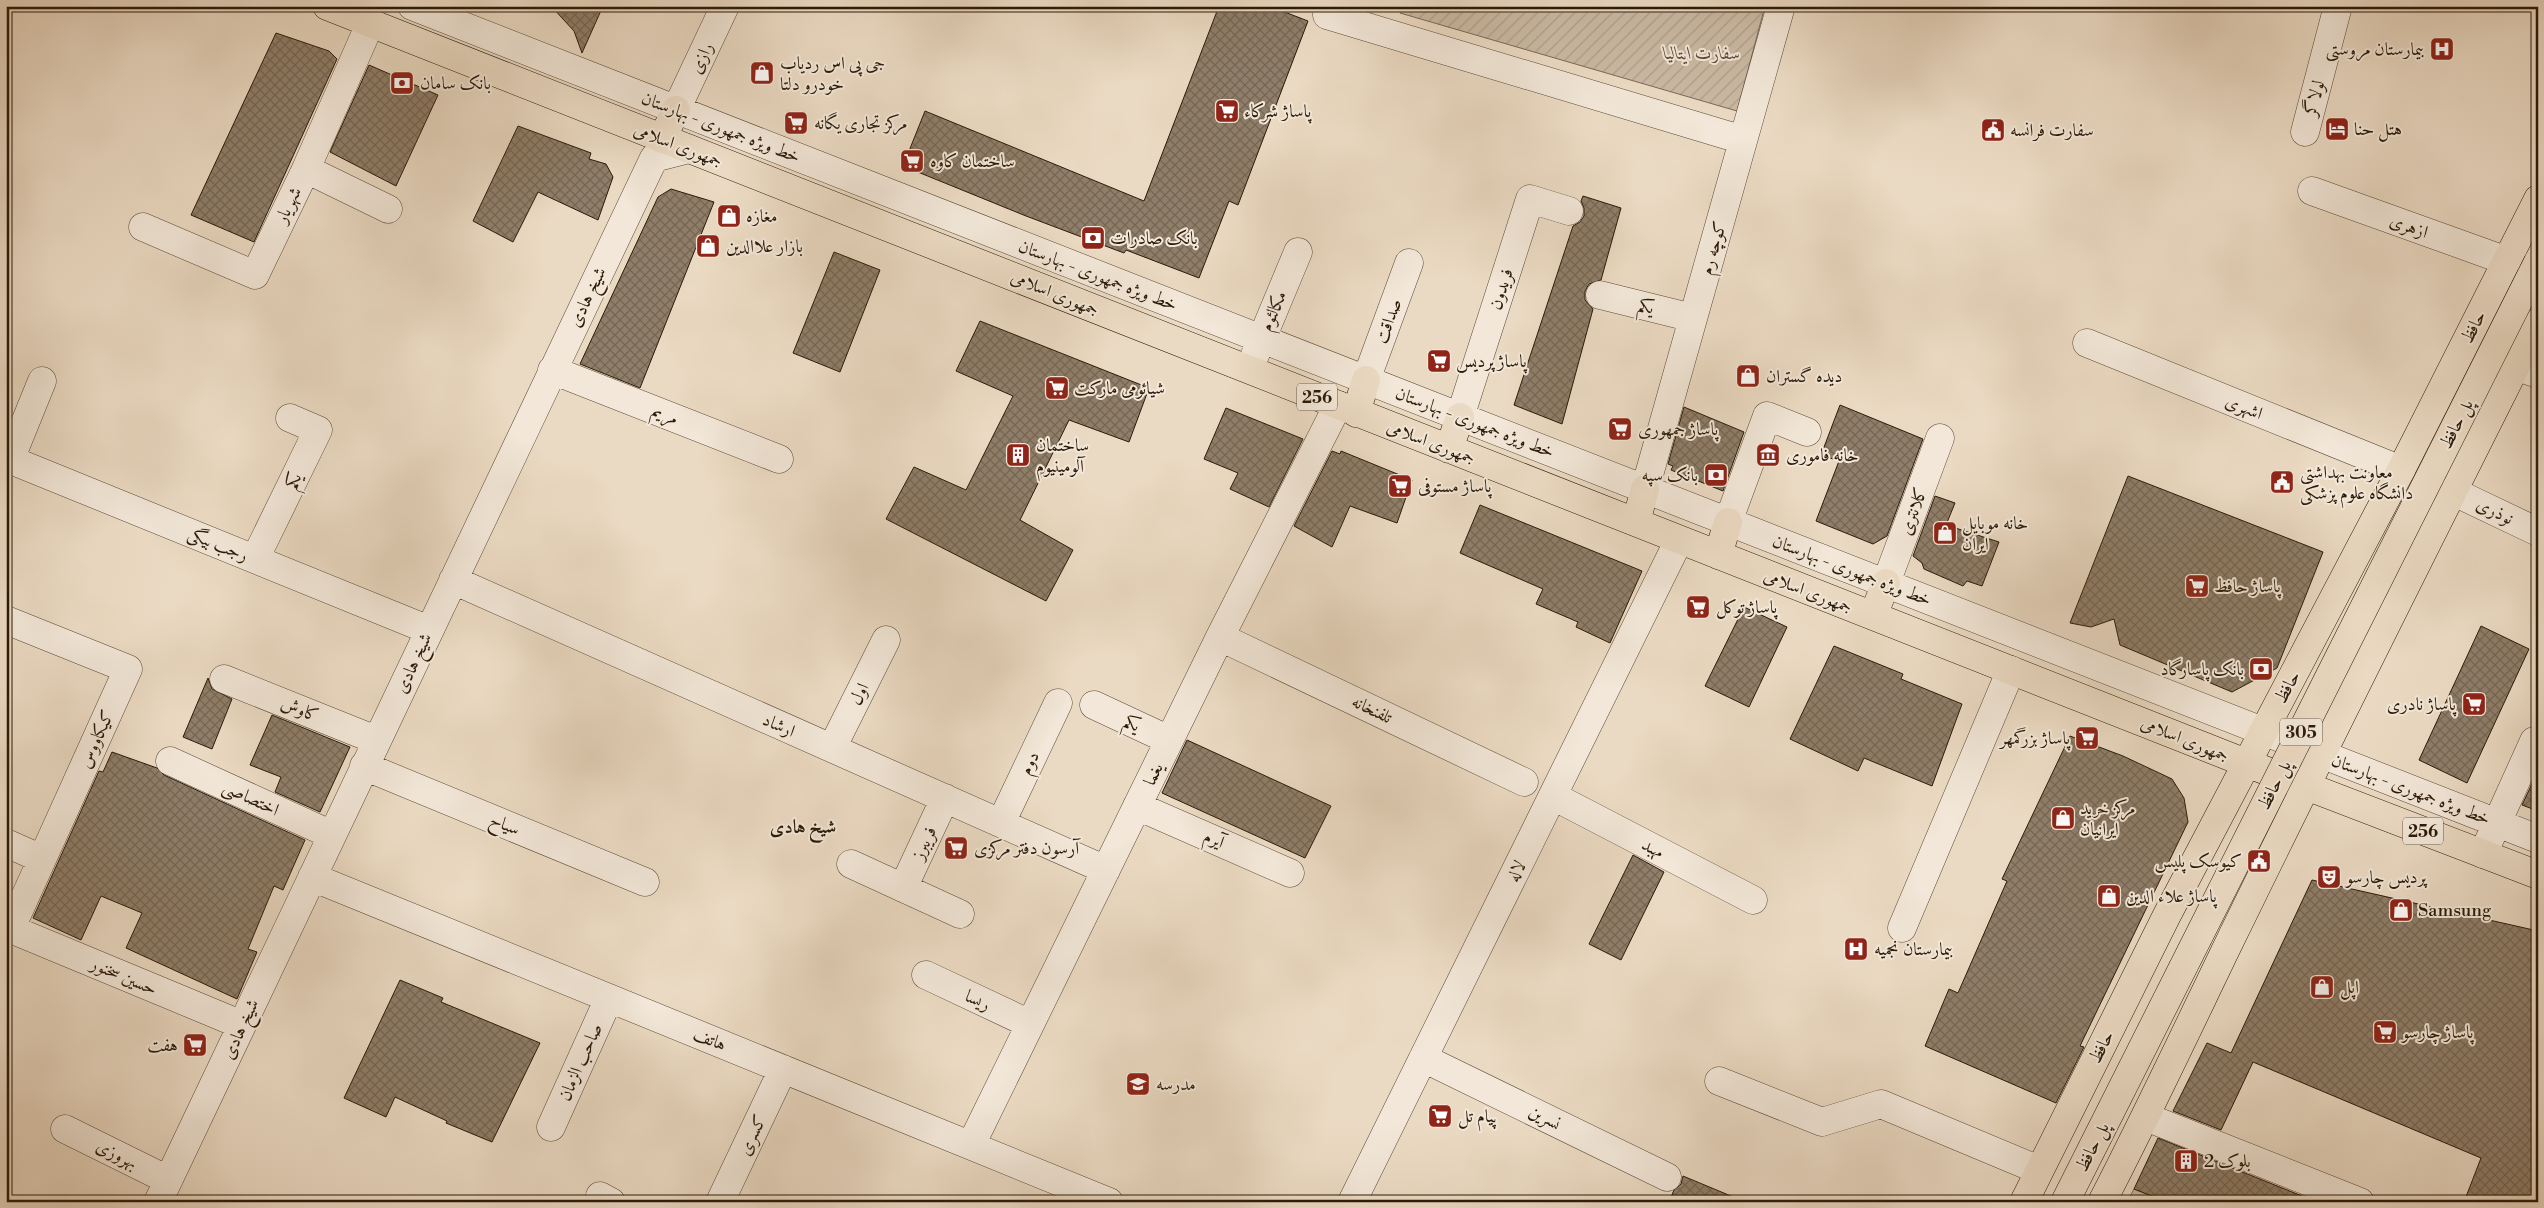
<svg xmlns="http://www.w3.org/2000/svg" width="2544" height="1208" font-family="'Libre Bodoni',Amiri,serif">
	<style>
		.grass { fill: url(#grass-tufts); stroke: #7a6a56 }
		.garden { fill: url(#garden-furrows); stroke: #7a6a56 }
		.building { fill: url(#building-cross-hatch); stroke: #2b1a08 }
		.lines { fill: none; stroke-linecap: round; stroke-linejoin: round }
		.minor-casing { stroke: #5b4a37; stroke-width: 29 }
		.major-casing { stroke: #2b1a08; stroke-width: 29 }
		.minor { stroke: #f2e7d8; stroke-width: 28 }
		.major { stroke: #ebdac3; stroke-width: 28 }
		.major-bridge-casing { stroke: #2b1a08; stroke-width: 29; stroke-linecap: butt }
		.major-bridge { stroke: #ebdac3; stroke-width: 28 }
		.labels { text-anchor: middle; stroke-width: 4; stroke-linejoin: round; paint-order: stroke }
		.shield { fill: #f2e7d8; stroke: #675846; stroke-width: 1 }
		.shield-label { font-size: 16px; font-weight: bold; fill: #2b1a08 }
		.poi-label { font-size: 18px; fill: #2b1a08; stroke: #f2e7d8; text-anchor: start }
		.park-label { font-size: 18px; font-style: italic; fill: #5b4a36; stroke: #f2e7d8 }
		.street-label { font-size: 18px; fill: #2b1a08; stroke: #f2e7d8 }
		.neighbourhood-label { font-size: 19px; font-weight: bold; fill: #2b1a08; stroke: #f2e7d8 }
	</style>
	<defs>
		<pattern id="grass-tufts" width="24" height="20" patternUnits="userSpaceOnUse" patternTransform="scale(1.25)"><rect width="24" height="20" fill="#cab9a3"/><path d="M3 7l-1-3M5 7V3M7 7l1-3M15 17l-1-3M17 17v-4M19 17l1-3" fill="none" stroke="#ae9e8b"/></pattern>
		<pattern id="garden-furrows" width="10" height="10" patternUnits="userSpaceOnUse" patternTransform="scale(1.25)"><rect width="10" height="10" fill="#cab9a3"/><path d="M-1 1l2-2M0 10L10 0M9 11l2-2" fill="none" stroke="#ae9e8b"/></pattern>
		<pattern id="building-cross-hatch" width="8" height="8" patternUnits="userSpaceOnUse" patternTransform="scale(1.25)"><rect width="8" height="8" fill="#8f7e69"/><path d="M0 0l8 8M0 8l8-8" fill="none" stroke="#756654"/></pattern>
	</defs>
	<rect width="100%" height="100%" fill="#ebdac3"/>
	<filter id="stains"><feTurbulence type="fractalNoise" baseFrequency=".004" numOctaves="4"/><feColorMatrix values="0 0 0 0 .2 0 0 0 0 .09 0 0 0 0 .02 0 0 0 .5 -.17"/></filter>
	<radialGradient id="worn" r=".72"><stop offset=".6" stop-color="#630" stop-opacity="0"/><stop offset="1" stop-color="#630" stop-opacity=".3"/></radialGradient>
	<!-- grass -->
	<path class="grass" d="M2134,1189L2167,1202H2127Z"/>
	<!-- garden -->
	<path class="garden" d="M1402,6H1765L1737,111L1400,13Z"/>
	<!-- building -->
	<path class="building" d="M551,6H603L582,53L574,31Z
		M1219,6H1269L1308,21L1238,205L1229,201L1199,278L1126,250L1124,253L1026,216L903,166L925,111L1144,201Z
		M276,33L329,51L337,59L254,242L191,215Z
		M369,65L438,95L396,186L330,152Z
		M518,126L591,153L589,159L606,164L613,177L598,220L538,192L513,242L473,221Z
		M671,189L714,202L640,388L580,364L658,197Z
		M1583,196L1621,208L1601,280L1589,284L1585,291V300L1593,309L1562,424L1514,405L1573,226L1580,222L1584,216V208L1581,201Z
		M834,252L880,270L840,372L793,353Z
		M980,321L1149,388L1129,442L1069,420L1020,520L1073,550L1046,601L886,519L914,467L966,490L1013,396L956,371Z
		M1840,405L1923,439L1887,536L1873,544L1816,521L1839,461L1821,455Z
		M1684,407L1744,432L1723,491L1671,470L1673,466L1668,464Z
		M1226,408L1303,439L1269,507L1230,489L1238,473L1204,459Z
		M1332,451L1340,454L1341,451L1412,480L1397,523L1350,506L1332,547L1294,526Z
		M2128,476L2323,552L2277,668L2232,692L2120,645L2114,619L2091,627L2070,623Z
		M1935,496L1955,503L1946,525L1999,542L1982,586L1967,581L1963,586L1924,569L1922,563L1913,556Z
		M1480,505L1642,571L1610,643L1576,627L1578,622L1536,604L1543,589L1460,553Z
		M1744,607L1787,627L1749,707L1705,686Z
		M2481,626L2529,649L2467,783L2419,760Z
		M1834,646L1903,674L1901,679L1962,704L1932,786L1864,758L1858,771L1790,739Z
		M208,678L212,689L232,699L212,749L183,737Z
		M272,715L350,747L320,812L275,792L281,777L250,765Z
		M2070,736L2123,756L2172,779L2184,798L2188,822L2080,1046L2084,1047L2056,1103L1925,1046L1949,989L1958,993L2007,881L2002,879Z
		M1187,740L1331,806L1305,858L1162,793Z
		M112,752L157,768L164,775L305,840L283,890L274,886L248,949L257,952L237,999L126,948L142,913L101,896L81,940L33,918L99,771L103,772Z
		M2538,771V811L2522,805Z
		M1633,855L1664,872L1621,960L1589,944Z
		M2312,880L2538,931V1202H2464L2481,1158L2253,1062L2221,1130L2173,1111L2207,1043L2231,1053Z
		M400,980L443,998L441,1002L540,1043L492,1142L446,1123L447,1121L395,1097L386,1117L344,1098Z
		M2158,1138L2317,1202H2167L2134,1189Z
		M1683,1176L1743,1201V1202H1669L1674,1190L1681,1184Z"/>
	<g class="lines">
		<defs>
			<path id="minor" d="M412,6L2538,839
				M1327,15L1743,140
				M676,110L725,6
				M2305,132L2338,6
				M306,169L388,209
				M2312,191L2507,261
				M143,227L255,275L306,169L370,24
				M1600,295L1693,318
				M2087,343L2401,470
				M1255,355L1298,252
				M2515,366L2538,374
				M552,370L779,459
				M1366,380L1409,263
				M1460,417L1530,199L1569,211
				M6,458L429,630
				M10,460L42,381
				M1645,489L1781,6
				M2452,491L2538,532
				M1728,522L1767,416L1807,432
				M255,559L318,430L290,418
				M453,580L1106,870
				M1886,583L1940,438
				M6,620L128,669L11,928
				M1220,637L1524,782
				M224,679L376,740
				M1094,705L1169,740
				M832,748L886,640
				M170,761L332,835
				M364,766L645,882
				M1553,796L1753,900
				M1137,806L1290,873
				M1001,823L1058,703
				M6,843L42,859
				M2483,854L2534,741
				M851,864L960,914
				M312,877L1109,1202
				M903,888L945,798
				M6,927L242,1025
				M1902,928L2011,670
				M926,975L1030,1024
				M1423,1058L1667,1177
				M1719,1081L1822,1122L1881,1104L2039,1170
				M2146,1117L2360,1202
				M551,1127L609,998
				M65,1129L168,1180
				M971,1145L1220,637L1338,405
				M600,1196L611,1202
				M158,1202L654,158L689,149
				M720,1202L783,1069
				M1352,1202L1679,540"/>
			<path id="major" d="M327,6L2246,763L2538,875
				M662,139L676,110
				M1356,413L1366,380
				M1449,449L1460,417
				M1636,522L1645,489
				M1718,555L1728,522
				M1873,616L1886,583
				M2024,1202L2167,915L2401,470L2538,199
				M2102,1202C2145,1119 2185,1034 2226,949C2328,739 2433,531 2538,322"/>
		</defs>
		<!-- minor casing -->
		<use href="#minor" class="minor-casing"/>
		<!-- major casing -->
		<use href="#major" class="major-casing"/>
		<!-- minor -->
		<use href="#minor" class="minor"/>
		<!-- major -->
		<use href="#major" class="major"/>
		<defs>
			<path id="major-bridge" d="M2065,1202L2538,262"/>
		</defs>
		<!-- major-bridge casing -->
		<use href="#major-bridge" class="major-bridge-casing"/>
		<!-- major-bridge -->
		<use href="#major-bridge" class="major-bridge"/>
	</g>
	<!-- icons -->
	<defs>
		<symbol id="hospital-square" viewBox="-11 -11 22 22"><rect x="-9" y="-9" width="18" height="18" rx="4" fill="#8f2418" stroke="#f2e7d8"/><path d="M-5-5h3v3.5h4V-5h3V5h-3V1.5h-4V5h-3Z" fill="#fff"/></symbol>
		<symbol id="shop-square" viewBox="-11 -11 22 22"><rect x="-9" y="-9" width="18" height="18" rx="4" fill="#8f2418" stroke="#f2e7d8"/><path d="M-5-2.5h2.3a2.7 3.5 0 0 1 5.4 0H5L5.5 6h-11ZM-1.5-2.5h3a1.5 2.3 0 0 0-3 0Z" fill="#fff"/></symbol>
		<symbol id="bank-square" viewBox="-11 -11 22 22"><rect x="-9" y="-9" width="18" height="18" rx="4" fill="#8f2418" stroke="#f2e7d8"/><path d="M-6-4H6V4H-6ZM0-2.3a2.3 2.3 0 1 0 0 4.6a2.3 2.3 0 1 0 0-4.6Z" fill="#fff"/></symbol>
		<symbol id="supermarket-square" viewBox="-11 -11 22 22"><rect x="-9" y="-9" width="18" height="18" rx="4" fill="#8f2418" stroke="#f2e7d8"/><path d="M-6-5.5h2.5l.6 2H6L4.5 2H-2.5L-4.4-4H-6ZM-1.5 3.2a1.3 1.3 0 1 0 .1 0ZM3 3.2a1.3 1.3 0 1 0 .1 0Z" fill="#fff"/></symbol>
		<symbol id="hotel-square" viewBox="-11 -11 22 22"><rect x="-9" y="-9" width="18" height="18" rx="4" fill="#8f2418" stroke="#f2e7d8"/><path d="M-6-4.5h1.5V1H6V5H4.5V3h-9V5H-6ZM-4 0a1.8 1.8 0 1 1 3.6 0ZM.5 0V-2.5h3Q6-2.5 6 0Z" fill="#fff"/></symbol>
		<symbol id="civic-square" viewBox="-11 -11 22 22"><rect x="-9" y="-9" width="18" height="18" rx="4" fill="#8f2418" stroke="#f2e7d8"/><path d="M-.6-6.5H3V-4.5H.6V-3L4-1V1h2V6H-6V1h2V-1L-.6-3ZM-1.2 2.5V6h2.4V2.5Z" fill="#fff"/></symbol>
		<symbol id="building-square" viewBox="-11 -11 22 22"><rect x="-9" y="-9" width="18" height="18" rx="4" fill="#8f2418" stroke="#f2e7d8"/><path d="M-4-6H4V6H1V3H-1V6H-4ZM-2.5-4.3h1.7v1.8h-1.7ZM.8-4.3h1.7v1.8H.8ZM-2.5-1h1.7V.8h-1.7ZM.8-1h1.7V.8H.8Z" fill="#fff"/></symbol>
		<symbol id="museum-square" viewBox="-11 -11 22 22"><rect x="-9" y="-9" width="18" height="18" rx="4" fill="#8f2418" stroke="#f2e7d8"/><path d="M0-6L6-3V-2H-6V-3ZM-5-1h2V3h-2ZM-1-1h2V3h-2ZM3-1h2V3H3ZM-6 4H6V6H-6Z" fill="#fff"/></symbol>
		<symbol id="theatre-square" viewBox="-11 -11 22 22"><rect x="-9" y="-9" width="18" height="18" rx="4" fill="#8f2418" stroke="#f2e7d8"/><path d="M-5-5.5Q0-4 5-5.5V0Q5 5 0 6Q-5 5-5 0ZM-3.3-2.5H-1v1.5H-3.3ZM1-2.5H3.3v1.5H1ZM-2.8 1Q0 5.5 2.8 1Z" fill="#fff"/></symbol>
		<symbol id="school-square" viewBox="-11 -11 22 22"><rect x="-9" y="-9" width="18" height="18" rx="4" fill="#8f2418" stroke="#f2e7d8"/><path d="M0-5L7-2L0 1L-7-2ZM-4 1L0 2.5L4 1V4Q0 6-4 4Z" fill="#fff"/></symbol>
	</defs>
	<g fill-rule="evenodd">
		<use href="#hospital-square" x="2428" y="35" width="28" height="28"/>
		<use href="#shop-square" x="748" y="59" width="28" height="28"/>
		<use href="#bank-square" x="388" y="69" width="28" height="28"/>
		<use href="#supermarket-square" x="1213" y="97" width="28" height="28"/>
		<use href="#supermarket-square" x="782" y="109" width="28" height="28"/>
		<use href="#hotel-square" x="2323" y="115" width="28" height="28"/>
		<use href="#civic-square" x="1979" y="116" width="28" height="28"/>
		<use href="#supermarket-square" x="898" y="147" width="28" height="28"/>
		<use href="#shop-square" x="715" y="202" width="28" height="28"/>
		<use href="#bank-square" x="1079" y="224" width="28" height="28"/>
		<use href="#shop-square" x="694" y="232" width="28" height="28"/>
		<use href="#supermarket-square" x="1425" y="347" width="28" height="28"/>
		<use href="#shop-square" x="1734" y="362" width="28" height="28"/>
		<use href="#supermarket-square" x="1043" y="374" width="28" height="28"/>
		<use href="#supermarket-square" x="1606" y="415" width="28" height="28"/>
		<use href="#building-square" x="1004" y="441" width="28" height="28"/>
		<use href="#museum-square" x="1754" y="441" width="28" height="28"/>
		<use href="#bank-square" x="1702" y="461" width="28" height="28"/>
		<use href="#civic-square" x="2268" y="468" width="28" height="28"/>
		<use href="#supermarket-square" x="1386" y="472" width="28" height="28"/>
		<use href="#shop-square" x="1931" y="519" width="28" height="28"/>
		<use href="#supermarket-square" x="2183" y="572" width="28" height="28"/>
		<use href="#supermarket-square" x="1684" y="593" width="28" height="28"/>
		<use href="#bank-square" x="2247" y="655" width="28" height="28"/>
		<use href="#supermarket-square" x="2460" y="690" width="28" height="28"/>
		<use href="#supermarket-square" x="2073" y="724" width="28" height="28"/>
		<use href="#shop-square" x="2049" y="804" width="28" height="28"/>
		<use href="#supermarket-square" x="942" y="834" width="28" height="28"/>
		<use href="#civic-square" x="2245" y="847" width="28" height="28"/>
		<use href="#theatre-square" x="2315" y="863" width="28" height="28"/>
		<use href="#shop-square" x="2095" y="882" width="28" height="28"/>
		<use href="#shop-square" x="2387" y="896" width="28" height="28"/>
		<use href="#hospital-square" x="1842" y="935" width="28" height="28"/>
		<use href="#shop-square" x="2308" y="973" width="28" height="28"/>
		<use href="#supermarket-square" x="2371" y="1018" width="28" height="28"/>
		<use href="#supermarket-square" x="181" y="1031" width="28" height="28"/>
		<use href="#school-square" x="1124" y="1070" width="28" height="28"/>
		<use href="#supermarket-square" x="1426" y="1102" width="28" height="28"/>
		<use href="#building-square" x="2172" y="1147" width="28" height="28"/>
	</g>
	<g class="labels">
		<!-- shield labels -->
		<g class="shield">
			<rect x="1297" y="383.5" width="40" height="27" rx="4"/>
			<rect x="2280" y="718.5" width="42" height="27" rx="4"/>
			<rect x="2403" y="817.5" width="40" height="27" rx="4"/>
		</g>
		<g class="shield-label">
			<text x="1317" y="403">256</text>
			<text x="2301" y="738">305</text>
			<text x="2423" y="837">256</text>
		</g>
		<!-- poi labels -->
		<g class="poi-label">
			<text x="2424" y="55" text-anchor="end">بیمارستان مروستی</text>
			<text x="780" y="69">جی پی اس ردیاب<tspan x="780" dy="21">خودرو دلتا</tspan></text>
			<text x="420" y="89">بانک سامان</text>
			<text x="1244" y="117">پاساژ شرکاء</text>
			<text x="814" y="129">مرکز تجاری یگانه</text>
			<text x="2354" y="135">هتل حنا</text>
			<text x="2010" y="136">سفارت فرانسه</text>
			<text x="930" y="167">ساختمان کاوه</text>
			<text x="746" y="222">مغازه</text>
			<text x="1110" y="244">بانک صادرات</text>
			<text x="726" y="252">بازار علاالدین</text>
			<text x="1456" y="367">پاساژ پردیس</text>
			<text x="1766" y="382">دیده گستران</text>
			<text x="1074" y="394">شیائومی مارکت</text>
			<text x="1638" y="435">پاساژ جمهوری</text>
			<text x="1036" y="451">ساختمان<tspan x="1036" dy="21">آلومینیوم</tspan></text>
			<text x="1786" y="461">خانه فاموری</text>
			<text x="2300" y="478">معاونت بهداشتی<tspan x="2300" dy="21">دانشگاه علوم پزشکی</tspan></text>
			<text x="1698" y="481" text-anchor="end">بانک سپه</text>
			<text x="1418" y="492">پاساژ مستوفی</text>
			<text x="1962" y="529">خانه موبایل<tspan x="1962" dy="21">ایران</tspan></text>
			<text x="2214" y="592">پاساژ حافظ</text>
			<text x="1716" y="613">پاساژ توکل</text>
			<text x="2244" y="675" text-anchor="end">بانک پاسارگاد</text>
			<text x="2456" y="710" text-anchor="end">پاساژ نادری</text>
			<text x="2070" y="744" text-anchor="end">پاساژ بزرگمهر</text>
			<text x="2080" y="814">مرکز خرید<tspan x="2080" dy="21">ایرانیان</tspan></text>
			<text x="974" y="854">آرسون دفتر مرکزی</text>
			<text x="2242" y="867" text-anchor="end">کیوسک پلیس</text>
			<text x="2346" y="883">پردیس چارسو</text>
			<text x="2126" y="902">پاساژ علاء الدین</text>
			<text x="2418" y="916">Samsung</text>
			<text x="1874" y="955">بیمارستان نجمیه</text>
			<text x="2340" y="993">اپل</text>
			<text x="2402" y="1038">پاساژ چارسو</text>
			<text x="178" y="1051" text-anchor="end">هفت</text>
			<text x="1156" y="1090">مدرسه</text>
			<text x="1458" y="1122">پیام تل</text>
			<text x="2204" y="1167">بلوک 2</text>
		</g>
		<!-- park labels -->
		<g class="park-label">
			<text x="1702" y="59">سفارت ایتالیا</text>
		</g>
		<!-- street labels -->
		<g class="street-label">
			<text transform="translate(701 58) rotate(-65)" y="6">رازی</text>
			<text transform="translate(2314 98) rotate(-75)" y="6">لولاگر</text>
			<text transform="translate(721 127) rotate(21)" y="6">خط ویژه جمهوری - بهارستان</text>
			<text transform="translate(678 145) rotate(21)" y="6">جمهوری اسلامی</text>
			<text transform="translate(288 205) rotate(-64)" y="6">شهریار</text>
			<text transform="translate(2409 226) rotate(20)" y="6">ازهری</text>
			<text transform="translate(1713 248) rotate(-74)" y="6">کوچه رم</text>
			<text transform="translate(1098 275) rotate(21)" y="6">خط ویژه جمهوری - بهارستان</text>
			<text transform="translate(1501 289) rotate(-72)" y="6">فریدون</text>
			<text transform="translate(1055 293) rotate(22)" y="6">جمهوری اسلامی</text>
			<text transform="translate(587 297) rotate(-64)" y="6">شیخ هادی</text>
			<text transform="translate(1646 306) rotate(14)" y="6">یکم</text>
			<text transform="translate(1273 311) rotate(-67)" y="6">مکالئوم</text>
			<text transform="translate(1388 321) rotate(-70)" y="6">صداقت</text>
			<text transform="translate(2473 327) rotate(-63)" y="6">حافظ</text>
			<text transform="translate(2244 407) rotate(22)" y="6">اشهری</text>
			<text transform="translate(665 414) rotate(21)" y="6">مریم</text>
			<text transform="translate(1475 422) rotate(21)" y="6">خط ویژه جمهوری - بهارستان</text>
			<text transform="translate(2456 424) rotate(-63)" y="6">پل حافظ</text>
			<text transform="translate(1431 442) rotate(21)" y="6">جمهوری اسلامی</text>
			<text transform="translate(293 481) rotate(-64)" y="6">یکم</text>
			<text transform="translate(1913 511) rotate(-70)" y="6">کلانتری</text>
			<text transform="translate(2495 511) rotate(26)" y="6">نوذری</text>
			<text transform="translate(218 544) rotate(22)" y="6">رجب بیگی</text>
			<text transform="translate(1852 570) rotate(21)" y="6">خط ویژه جمهوری - بهارستان</text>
			<text transform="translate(1808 591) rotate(21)" y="6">جمهوری اسلامی</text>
			<text transform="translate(413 663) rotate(-65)" y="6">شیخ هادی</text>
			<text transform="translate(2287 687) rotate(-62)" y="6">حافظ</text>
			<text transform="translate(859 694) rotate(-64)" y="6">اول</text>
			<text transform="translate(300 709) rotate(22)" y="6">کاوش</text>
			<text transform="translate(1372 709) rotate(26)" y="6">تلفنخانه</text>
			<text transform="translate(1132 723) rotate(25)" y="6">یکم</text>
			<text transform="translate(779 725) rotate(24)" y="6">ارشاد</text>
			<text transform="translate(96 739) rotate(-66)" y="6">کیکاووس</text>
			<text transform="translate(2185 739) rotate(22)" y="6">جمهوری اسلامی</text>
			<text transform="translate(1029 763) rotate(-65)" y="6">دوم</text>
			<text transform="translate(1153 774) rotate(-64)" y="6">یغما</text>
			<text transform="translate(2274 785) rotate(-63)" y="6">پل حافظ</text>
			<text transform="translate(2411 789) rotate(21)" y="6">خط ویژه جمهوری - بهارستان</text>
			<text transform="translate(251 798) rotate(25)" y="6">اختصاصی</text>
			<text transform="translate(505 824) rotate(22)" y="6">سیاح</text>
			<text transform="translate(1214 839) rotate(24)" y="6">آیرم</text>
			<text transform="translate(924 843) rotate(-65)" y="6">فریبرز</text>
			<text transform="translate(1653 848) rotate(28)" y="6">مهبد</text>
			<text transform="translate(1516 871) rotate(-64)" y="6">لاله</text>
			<text transform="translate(124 976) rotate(23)" y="6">حسین سخنور</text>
			<text transform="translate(978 1000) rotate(25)" y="6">ریسا</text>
			<text transform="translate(240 1029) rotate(-65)" y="6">شیخ هادی</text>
			<text transform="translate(710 1039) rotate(22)" y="6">هاتف</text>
			<text transform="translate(2101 1047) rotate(-63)" y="6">حافظ</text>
			<text transform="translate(580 1062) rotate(-66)" y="6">صاحب الزمان</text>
			<text transform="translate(1545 1117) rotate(26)" y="6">نسرین</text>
			<text transform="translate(752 1135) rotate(-65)" y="6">کسری</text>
			<text transform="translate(2092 1147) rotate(-63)" y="6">پل حافظ</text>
			<text transform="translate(117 1154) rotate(26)" y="6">بهروزی</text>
		</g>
		<!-- neighbourhood labels -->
		<g class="neighbourhood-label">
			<text x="803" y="833">شیخ هادی</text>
		</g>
	</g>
	<!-- margin -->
	<rect width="2544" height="1208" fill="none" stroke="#ebdac3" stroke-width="25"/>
	<rect x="8" y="8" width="2529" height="1193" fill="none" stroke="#2b1a08" stroke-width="2.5"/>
	<rect x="12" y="12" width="2519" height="1183" fill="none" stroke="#2b1a08"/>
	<rect width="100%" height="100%" filter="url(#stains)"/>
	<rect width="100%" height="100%" fill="url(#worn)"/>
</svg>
